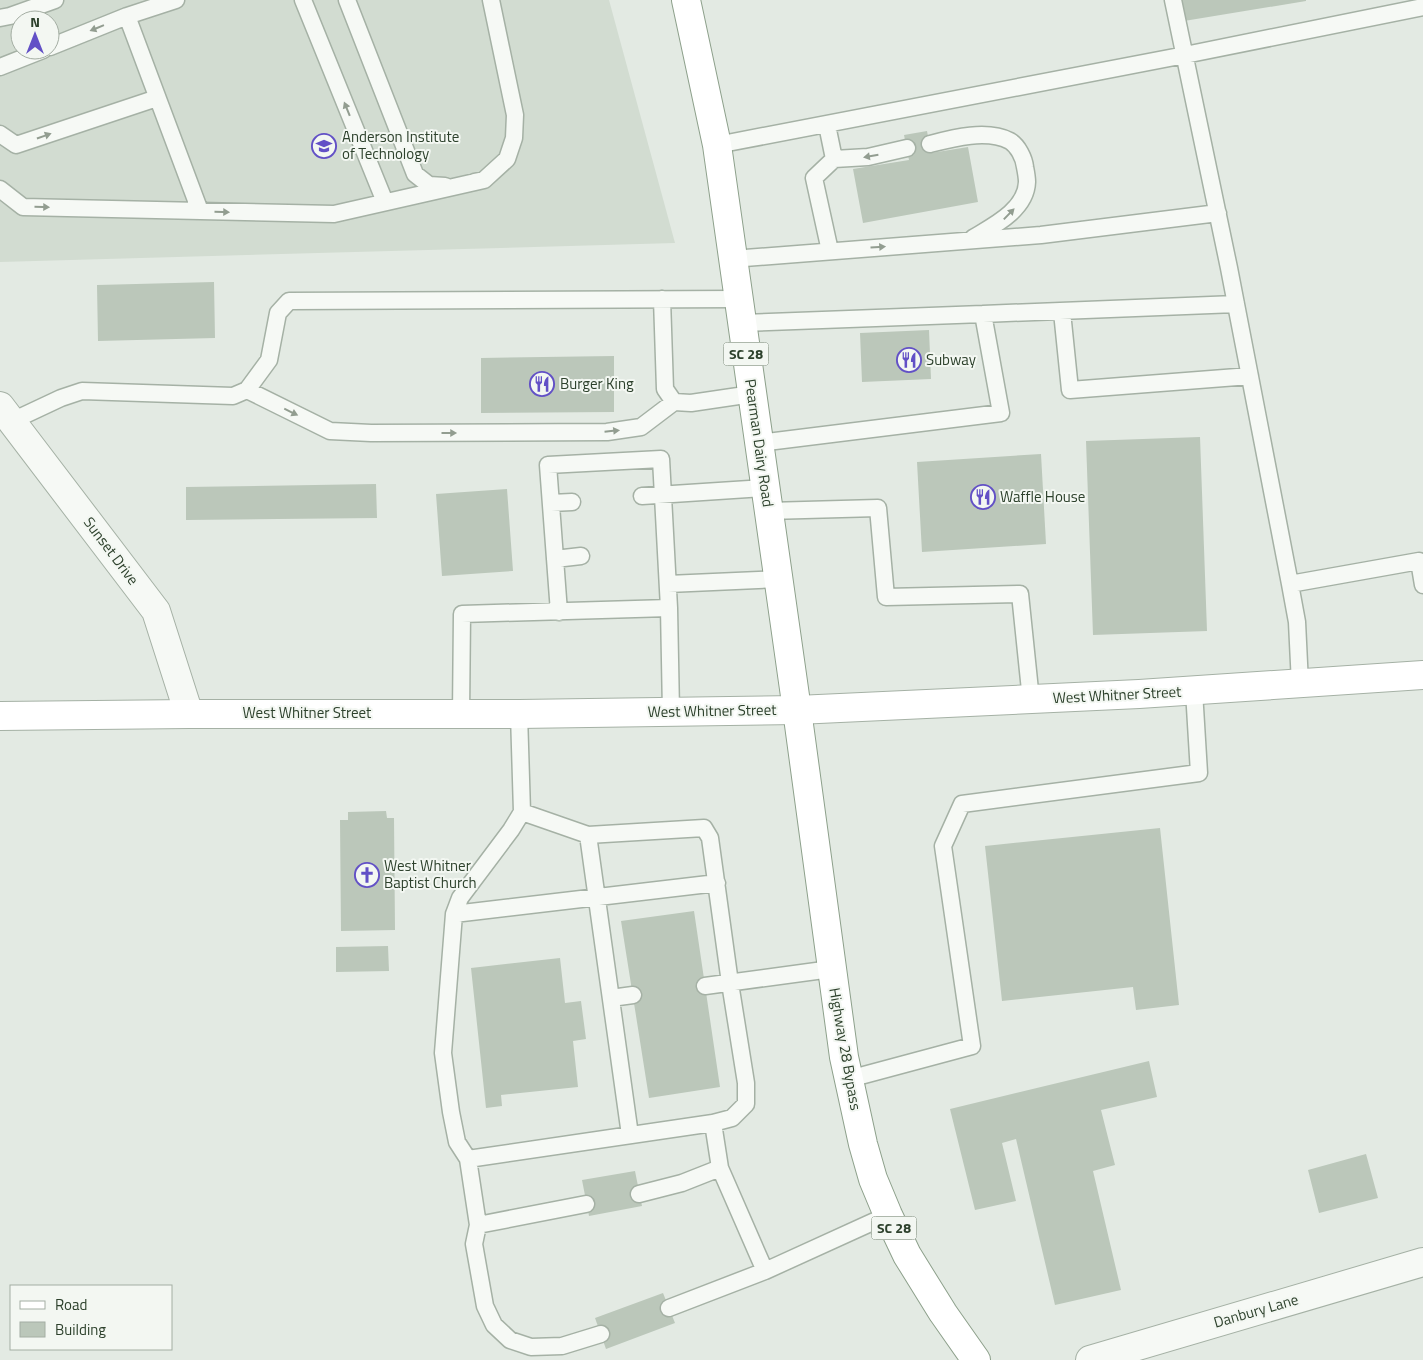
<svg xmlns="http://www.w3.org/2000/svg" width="1423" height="1360" font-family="'Titillium Web',sans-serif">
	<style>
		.built { fill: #d2dcd1; fill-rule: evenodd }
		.building { fill: #bbc7ba }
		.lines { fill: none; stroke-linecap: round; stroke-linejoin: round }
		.service-casing { stroke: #a5b1a5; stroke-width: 19 }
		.minor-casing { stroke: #a5b1a5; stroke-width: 30 }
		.secondary-casing { stroke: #a5b1a5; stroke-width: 30 }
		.trunk-casing { stroke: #8da08b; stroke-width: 30 }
		.service { stroke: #f6f9f5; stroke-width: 16 }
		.minor { stroke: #f6f9f5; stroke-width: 28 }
		.secondary { stroke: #fff; stroke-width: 28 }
		.trunk { stroke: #fff; stroke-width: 28 }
		.oneway { fill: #929d90 }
		.labels { text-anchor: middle; stroke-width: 4; stroke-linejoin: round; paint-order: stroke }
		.shield { fill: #f3f7f2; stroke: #687867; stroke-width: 1 }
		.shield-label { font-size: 14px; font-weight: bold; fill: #2d412c }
		.poi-label { font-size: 15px; fill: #2d412c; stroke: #f3f7f2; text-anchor: start }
		.street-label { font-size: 15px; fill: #2d412c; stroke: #f3f7f2 }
	</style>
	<rect width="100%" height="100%" fill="#e3eae3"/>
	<!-- built -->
	<path class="built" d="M0,0H609L675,243L0,262ZM20,20H50V50H20Z"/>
	<!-- building -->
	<path class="building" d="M1175,0H1306V1L1178,22Z
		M927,131L931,153L968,147L978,202L863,223L853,169L909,160L904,135Z
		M214,282L215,338L98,341L97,285Z
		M929,330L931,379L862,382L860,333Z
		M614,356V412L481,413V358Z
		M1200,437L1207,631L1093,635L1086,441Z
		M1041,454L1046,544L922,552L917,462Z
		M376,484L377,518L186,520V487Z
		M507,489L513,571L442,576L436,494Z
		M386,811L387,818H394L395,930L341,931L340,820H348V812Z
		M1160,828L1179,1005L1136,1010L1133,987L1002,1001L985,846Z
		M694,911L720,1087L649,1098L621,921Z
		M388,946L389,971L336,972V947Z
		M560,958L565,1003L581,1001L586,1039L573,1041L578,1087L501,1095L502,1106L486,1108L471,968Z
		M1149,1061L1157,1097L1101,1110L1115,1165L1093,1171L1121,1290L1055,1305L1016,1139L1002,1143L1016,1201L975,1210L950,1109Z
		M1366,1154L1378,1198L1319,1213L1308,1170Z
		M635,1171L642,1206L589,1216L582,1180Z
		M663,1293L675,1323L606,1349L595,1318Z"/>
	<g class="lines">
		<defs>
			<path id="service" d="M303,0L385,202
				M347,0L415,174L429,185L445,186
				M1173,0L1229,268L1290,584L1297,622L1300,684
				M127,16L200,211
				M0,18L10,16L55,0
				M50,47L127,16L176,0
				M0,67L43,50
				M827,125L834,159L814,178L830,251
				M0,134L16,145L157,98
				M930,144C953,138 987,129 1010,141C1018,146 1024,158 1025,167C1026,172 1027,177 1027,182C1026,210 993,226 973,238
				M717,145L1185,55L1423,7
				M834,159L868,157L907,148
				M474,182L484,180L507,159L514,138L515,115L491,0
				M0,189L23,207L334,214L484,180
				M732,259L1041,235L1218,213
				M662,299L665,389L674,402L691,403L752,394
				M1062,312L1070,390L1250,376
				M983,314L1236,304
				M742,323L983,314L1001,413L759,443
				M247,390L330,431L371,433L607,432L641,427L674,402
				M12,421L61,398L82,391L233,396L247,390L269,360L278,313L289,301L738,299
				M642,496L765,488
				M551,503L572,502
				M768,511L878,508L886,597L1020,594L1031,700
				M555,559L581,556
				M668,584L778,579
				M1290,584L1419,561L1423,585
				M559,612L548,465L661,459L669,608
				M461,714L462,614L669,608L671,712
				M519,714L522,812L511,830L460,898L454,914L443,1053L451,1112L457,1142L468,1159L478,1225L474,1244L485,1306L494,1325L510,1340L531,1347L562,1346L601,1334
				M522,812L588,835L704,828L710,838L730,983L746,1083V1104L732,1118L713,1123
				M588,835L630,1135
				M454,914L717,883
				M705,986L831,969
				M611,998L633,995
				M849,1079L972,1046L943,846L962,804L1199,773L1194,691
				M468,1159L713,1123L720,1168L765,1271L888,1215
				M639,1194L682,1183L720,1168
				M478,1225L586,1204
				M669,1308L765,1271"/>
			<path id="minor" d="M0,406L156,611L189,714
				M1090,1360L1423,1262"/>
			<path id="secondary" d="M0,716L189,714H519L797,710L1139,694L1423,675"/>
			<path id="trunk" d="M686,0L717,145L797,710L844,1057L863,1144L873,1179L888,1215L907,1255L943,1313L976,1360"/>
		</defs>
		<!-- service casing -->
		<use href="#service" class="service-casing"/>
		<!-- minor casing -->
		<use href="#minor" class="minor-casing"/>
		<!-- secondary casing -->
		<use href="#secondary" class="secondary-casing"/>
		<!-- trunk casing -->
		<use href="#trunk" class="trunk-casing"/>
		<!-- service -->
		<use href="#service" class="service"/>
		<!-- minor -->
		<use href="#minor" class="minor"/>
		<!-- secondary -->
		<use href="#secondary" class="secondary"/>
		<!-- trunk -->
		<use href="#trunk" class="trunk"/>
	</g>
	<!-- one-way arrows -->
	<defs><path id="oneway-solid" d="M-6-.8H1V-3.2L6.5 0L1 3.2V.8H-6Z" transform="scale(1.25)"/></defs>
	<g class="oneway">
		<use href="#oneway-solid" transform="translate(97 28) rotate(158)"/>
		<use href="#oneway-solid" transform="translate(347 109) rotate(-112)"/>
		<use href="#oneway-solid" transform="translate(44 136) rotate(-19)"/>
		<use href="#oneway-solid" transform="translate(871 156) rotate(170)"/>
		<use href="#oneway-solid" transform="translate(42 207) rotate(1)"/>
		<use href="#oneway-solid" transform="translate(222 212) rotate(1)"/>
		<use href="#oneway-solid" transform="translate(1009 214) rotate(-46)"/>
		<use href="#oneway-solid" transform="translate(878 247) rotate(-4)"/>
		<use href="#oneway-solid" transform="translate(291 412) rotate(26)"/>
		<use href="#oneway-solid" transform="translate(612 431) rotate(-6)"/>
		<use href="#oneway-solid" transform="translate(449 433)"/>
	</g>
	<!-- icons -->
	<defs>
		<symbol id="school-ring" viewBox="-11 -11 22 22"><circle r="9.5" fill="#f3f7f2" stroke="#6250c6" stroke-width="1.5"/><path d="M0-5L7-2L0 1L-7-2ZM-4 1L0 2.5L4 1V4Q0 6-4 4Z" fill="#6250c6"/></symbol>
		<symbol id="restaurant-ring" viewBox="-11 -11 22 22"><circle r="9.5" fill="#f3f7f2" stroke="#6250c6" stroke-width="1.5"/><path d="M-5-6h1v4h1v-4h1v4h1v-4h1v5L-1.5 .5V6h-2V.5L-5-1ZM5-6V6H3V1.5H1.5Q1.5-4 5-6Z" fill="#6250c6"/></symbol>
		<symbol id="church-ring" viewBox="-11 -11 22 22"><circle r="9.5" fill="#f3f7f2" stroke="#6250c6" stroke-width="1.5"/><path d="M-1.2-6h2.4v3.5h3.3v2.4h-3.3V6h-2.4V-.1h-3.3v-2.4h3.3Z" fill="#6250c6"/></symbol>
	</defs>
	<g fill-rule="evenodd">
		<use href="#school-ring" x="310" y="132" width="28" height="28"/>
		<use href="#restaurant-ring" x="895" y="346" width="28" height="28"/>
		<use href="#restaurant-ring" x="528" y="370" width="28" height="28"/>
		<use href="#restaurant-ring" x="969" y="483" width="28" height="28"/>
		<use href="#church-ring" x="353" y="861" width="28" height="28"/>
	</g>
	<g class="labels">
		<!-- shield labels -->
		<g class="shield">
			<rect x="723.5" y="342.5" width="45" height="23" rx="4"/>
			<rect x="871.5" y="1216.5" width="45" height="23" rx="4"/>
		</g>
		<g class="shield-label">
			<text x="746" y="359">SC 28</text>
			<text x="894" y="1233">SC 28</text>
		</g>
		<!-- poi labels -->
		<g class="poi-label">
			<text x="342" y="142">Anderson Institute<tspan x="342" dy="17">of Technology</tspan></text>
			<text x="926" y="365">Subway</text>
			<text x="560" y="389">Burger King</text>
			<text x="1000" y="502">Waffle House</text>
			<text x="384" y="871">West Whitner<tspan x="384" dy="17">Baptist Church</tspan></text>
		</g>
		<!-- street labels -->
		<g class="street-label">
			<text transform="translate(759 443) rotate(82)" y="5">Pearman Dairy Road</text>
			<text transform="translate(111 551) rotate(53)" y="5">Sunset Drive</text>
			<text transform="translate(1117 695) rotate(-3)" y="5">West Whitner Street</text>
			<text transform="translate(712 711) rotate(-1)" y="5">West Whitner Street</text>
			<text x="307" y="718">West Whitner Street</text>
			<text transform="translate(845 1049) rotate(80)" y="5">Highway 28 Bypass</text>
			<text transform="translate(1256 1311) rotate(-16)" y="5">Danbury Lane</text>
		</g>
	</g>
	<!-- legend -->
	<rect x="10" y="1285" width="162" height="65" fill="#f3f7f2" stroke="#a4aea3"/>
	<rect x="20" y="1301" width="25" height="8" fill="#ffffff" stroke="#a4aea3"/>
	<text x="55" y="1310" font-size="15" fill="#2d412c">Road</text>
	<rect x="20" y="1322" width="25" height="15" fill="#bbc7ba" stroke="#a4aea3"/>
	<text x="55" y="1335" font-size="15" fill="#2d412c">Building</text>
	<!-- north arrow -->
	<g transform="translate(35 35)"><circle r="24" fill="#f3f7f2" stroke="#a4aea3"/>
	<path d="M0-4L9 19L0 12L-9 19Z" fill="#6250c6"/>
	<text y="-8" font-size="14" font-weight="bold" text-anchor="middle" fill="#2d412c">N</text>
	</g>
</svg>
